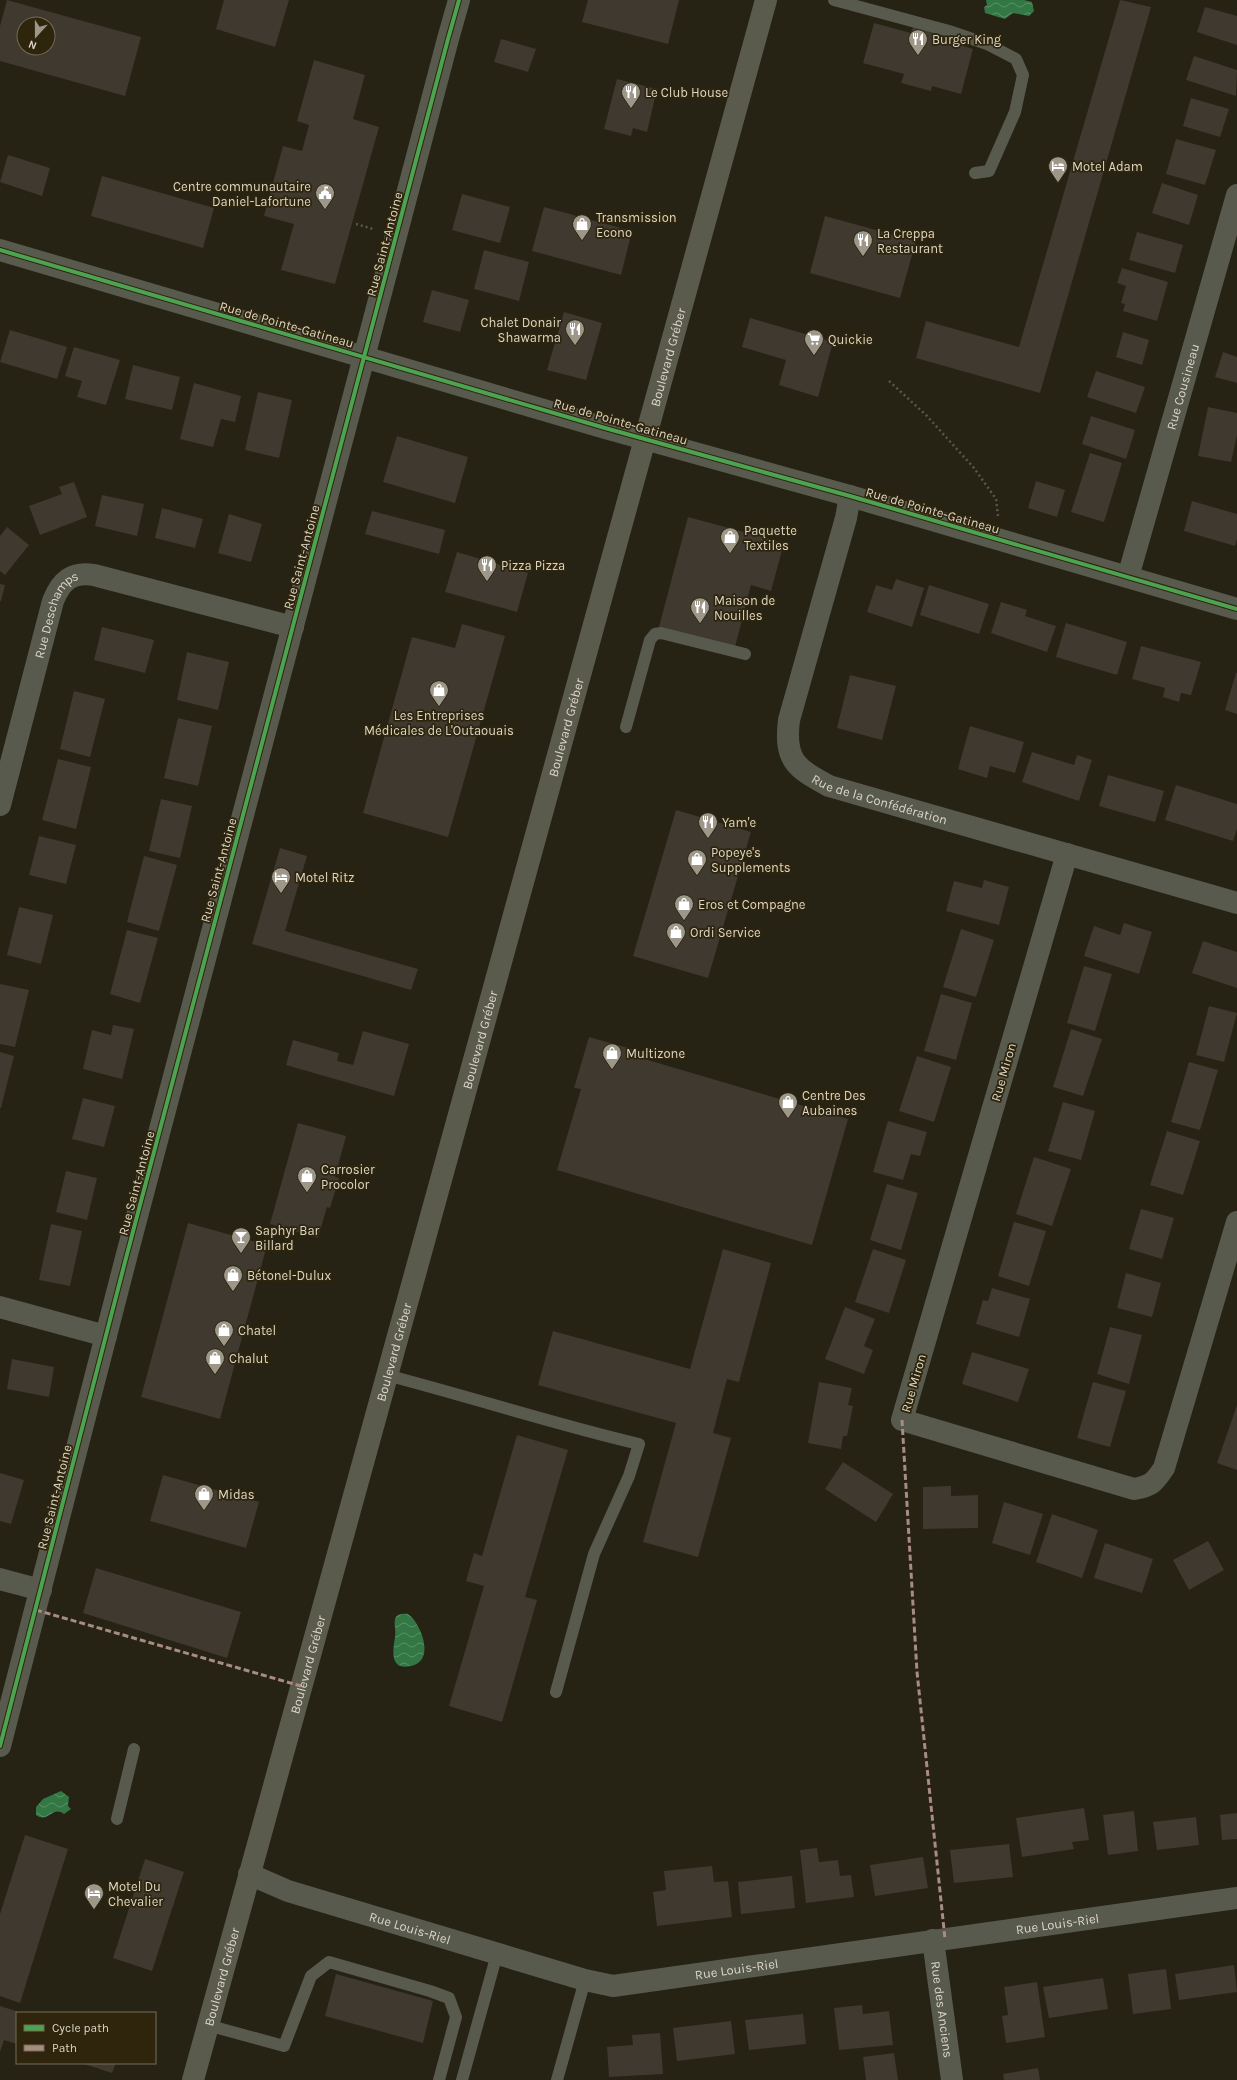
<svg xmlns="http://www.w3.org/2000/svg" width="1237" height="2080" font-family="Karla,sans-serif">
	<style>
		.water { fill: url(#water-waves) }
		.building { fill: #3f3930; fill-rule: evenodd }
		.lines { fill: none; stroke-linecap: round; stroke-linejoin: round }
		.path { stroke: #59584e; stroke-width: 2.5; stroke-dasharray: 2 3; stroke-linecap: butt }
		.service { stroke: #585a4e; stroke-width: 12 }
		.minor { stroke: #585a4e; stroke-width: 22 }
		.secondary { stroke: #5a5b4d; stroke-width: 22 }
		.quiet { stroke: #a88b81; stroke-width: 3; stroke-dasharray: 6 3; stroke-linecap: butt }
		.cycleway-casing { stroke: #2e250c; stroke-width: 6 }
		.cycleway { stroke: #4ca352; stroke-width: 4 }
		.labels { text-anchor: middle; stroke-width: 3.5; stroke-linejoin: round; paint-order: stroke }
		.poi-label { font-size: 13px; fill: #dcd6c7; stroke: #2e250c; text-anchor: start }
		.street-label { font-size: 13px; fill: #dcd6c7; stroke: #2e250c }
	</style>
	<defs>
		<pattern id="water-waves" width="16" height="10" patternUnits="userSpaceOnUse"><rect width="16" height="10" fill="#337844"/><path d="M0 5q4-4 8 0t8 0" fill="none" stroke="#5a9166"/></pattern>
	</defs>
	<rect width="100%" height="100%" fill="#262214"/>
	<!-- water -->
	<path class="water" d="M986,0H1024L1032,2L1034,11L1029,16L1013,13L1005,19L985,13L984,7L987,5Z
		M408,1614C421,1623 436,1661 411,1666C389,1671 393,1650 395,1637C397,1626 388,1612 408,1614Z
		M61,1791L69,1797L68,1806L71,1809L64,1814C52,1805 49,1824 36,1815V1807L43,1799Z"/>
	<!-- building -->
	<path class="building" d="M7,0L141,37L125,96L0,61V26ZM24,24H48V48H24Z
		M224,0H289L275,47L216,29Z
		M588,0H679L668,44L582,22Z
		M1120,0L1151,7L1040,393L916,358L926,321L1019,347Z
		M1205,7L1237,16V45L1197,32Z
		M874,23L911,33L913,27L964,42L963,46L973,49L961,94L932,86L931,91L901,83L904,74L863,63Z
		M501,39L536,49L528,72L494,62Z
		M1194,56L1237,70L1236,96L1186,80Z
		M314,60L365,75L353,119L379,127L335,284L281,270L294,224L264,216L283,146L302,151L309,125L297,121Z
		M617,79L657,89L647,132L633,128L631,136L604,129Z
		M1191,98L1229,109L1220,137L1183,126Z
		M1176,139L1216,150L1205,185L1166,174Z
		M8,155L50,168L42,196L0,182Z
		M102,176L214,208L203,248L91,216Z
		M1162,183L1198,195L1189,225L1152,213Z
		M462,194L510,207L500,243L452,230Z
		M544,207L632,231L621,275L532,251Z
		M825,216L916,241L900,298L810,273Z
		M1137,232L1183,245L1175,273L1129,260Z
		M484,250L529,262L519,301L474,289Z
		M1122,268L1168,282L1157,321L1123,311L1125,304L1121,303L1126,286L1117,283Z
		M432,290L469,300L460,332L423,322Z
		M564,312L602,323L586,380L547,370Z
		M750,318L833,342L818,397L779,385L786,360L742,347Z
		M10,330L67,347L57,379L0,362Z
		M1123,332L1149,340L1142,365L1116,357Z
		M74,347L120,360L106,405L77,397L82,381L65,376Z
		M1223,352L1237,357V383L1215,377Z
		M133,365L180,377L172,410L125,399Z
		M1096,371L1145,387L1136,413L1087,397Z
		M194,383L241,396L235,422L221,419L213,447L180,439Z
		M258,392L292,400L279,458L245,450Z
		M1208,407L1237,413V435L1231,462L1198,456Z
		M1091,416L1135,430L1126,459L1082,444Z
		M397,436L468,457L455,503L383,482Z
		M1090,453L1122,463L1104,522L1071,512Z
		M1036,481L1065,490L1057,517L1028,508Z
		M74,482L87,517L40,535L29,506L62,494L59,487Z
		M102,495L144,504L137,536L95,526Z
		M1192,501L1237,514V539L1235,546L1184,531Z
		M162,508L203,519L195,548L155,538Z
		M372,511L445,530L439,554L365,534Z
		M229,514L262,524L251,562L218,553Z
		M688,517L784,543L771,591L751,585L735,647L659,627Z
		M7,527L29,545L5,575L0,571V536Z
		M457,552L528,573L517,612L445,592Z
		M896,579L924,588L912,627L867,612L876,585L892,590Z
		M0,584L5,585L1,601H0Z
		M929,585L989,604L979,634L920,615Z
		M1001,602L1027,610L1025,616L1056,626L1047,652L991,633Z
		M1066,623L1127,642L1117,675L1056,657Z
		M462,624L505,636L448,837L363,813L412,637L455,648Z
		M102,627L154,640L145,673L94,660Z
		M1141,646L1201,662L1191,695L1181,693L1179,702L1163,697L1165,688L1132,679Z
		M187,652L229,662L218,710L177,700Z
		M1236,673H1237V714L1225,710Z
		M850,675L896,686L882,740L837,728Z
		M74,691L105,699L90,757L60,749Z
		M178,718L212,726L198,786L164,778Z
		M970,726L1024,742L1015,773L990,766L987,778L958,769Z
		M1032,752L1074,765L1077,755L1092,760L1079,801L1022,782Z
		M58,759L91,767L76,829L42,820Z
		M1108,775L1164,791L1155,822L1099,806Z
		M1176,785L1237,804V829L1233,841L1165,820Z
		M161,799L192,806L180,858L149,851Z
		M676,810L751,832L708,978L633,956Z
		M39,836L76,845L66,884L29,875Z
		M280,848L307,856L285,931L418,969L411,990L252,944Z
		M144,856L177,865L159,931L127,922Z
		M984,880L1009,887L999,925L946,911L954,881L982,888Z
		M19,907L53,915L41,964L7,955Z
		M1124,923L1152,932L1139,974L1084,956L1094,926L1120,935Z
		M961,929L994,940L976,997L943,987Z
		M127,930L158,938L140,1003L110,994Z
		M1203,941L1237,952V988L1192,973Z
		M1084,966L1112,974L1095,1031L1067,1023Z
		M0,984L29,990L15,1047L0,1044Z
		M941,994L972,1003L956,1060L924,1051Z
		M1209,1006L1237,1013L1224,1062L1196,1055Z
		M113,1025L134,1029L122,1079L83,1069L92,1030L111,1035Z
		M1071,1029L1102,1039L1083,1096L1053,1087Z
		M363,1031L409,1044L394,1096L286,1065L293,1040L339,1053L337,1061L353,1065Z
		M589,1037L650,1054L648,1060L848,1119L812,1245L557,1170L581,1089L574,1088Z
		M0,1052L14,1056L1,1108H0Z
		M917,1056L951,1067L934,1122L899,1111Z
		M1189,1062L1218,1070L1200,1130L1171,1122Z
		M83,1098L115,1106L104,1147L72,1139Z
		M1063,1102L1095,1111L1081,1160L1048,1151Z
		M888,1121L927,1132L920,1156L911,1154L903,1180L873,1172Z
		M298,1123L346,1136L335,1177L339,1178L330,1208L327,1207L318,1238L270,1224Z
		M1167,1131L1200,1141L1183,1195L1150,1185Z
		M1034,1157L1071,1169L1052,1226L1016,1214Z
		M66,1171L97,1178L87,1220L56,1212Z
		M887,1184L918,1193L901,1250L870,1240Z
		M1141,1209L1174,1218L1162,1259L1129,1249Z
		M1014,1222L1046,1231L1029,1286L998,1276Z
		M188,1223L267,1245L220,1419L141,1397Z
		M51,1224L82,1231L70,1286L39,1280Z
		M723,1249L771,1263L739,1382L727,1379L713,1433L731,1438L698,1557L643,1542L676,1423L538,1385L553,1331L690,1369Z
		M873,1249L906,1260L889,1313L855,1302Z
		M1126,1273L1161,1283L1152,1317L1117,1308Z
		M992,1288L1030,1299L1019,1337L976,1324L983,1300L988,1301Z
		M845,1307L875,1319L864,1346L873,1350L864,1374L825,1359Z
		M1110,1327L1142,1335L1129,1384L1097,1374Z
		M972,1352L1029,1369L1018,1402L962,1384Z
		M12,1359L54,1367L49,1397L7,1389Z
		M819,1382L852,1388L848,1405L853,1406L847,1436H843L841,1449L808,1443Z
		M1093,1382L1126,1391L1110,1447L1077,1438Z
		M1237,1405V1470L1217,1463Z
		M517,1435L568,1450L525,1597L537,1600L502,1722L449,1706L484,1586L466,1581L474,1553L482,1556Z
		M843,1462L893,1494L876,1522L825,1489Z
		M0,1473L24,1480L11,1524L0,1521Z
		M163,1475L259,1502L246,1548L150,1521Z
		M951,1486V1496L978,1495V1528L923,1529V1487Z
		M1004,1502L1043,1514L1030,1555L992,1543Z
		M1052,1514L1098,1530L1082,1578L1036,1562Z
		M1208,1541L1224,1570L1189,1590L1173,1560Z
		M1105,1543L1153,1559L1142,1593L1094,1578Z
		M96,1568L241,1612L227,1658L83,1613Z
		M1084,1808L1089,1840L1072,1842L1074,1849L1022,1857L1016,1818Z
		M1134,1811L1138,1851L1108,1855L1103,1815Z
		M1237,1813V1839L1222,1840L1220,1815Z
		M1196,1817L1199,1845L1157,1850L1153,1822Z
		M25,1835L68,1849L20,2003L0,1996V1914Z
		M1009,1844L1013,1877L954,1883L950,1850Z
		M817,1848L819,1862L838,1860L840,1876L851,1875L854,1897L806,1903L800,1850Z
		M923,1857L928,1888L875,1896L870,1865Z
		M145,1859L184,1872L152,1971L113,1958Z
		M712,1866L714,1882L728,1881L732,1917L657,1926L653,1892L666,1890L664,1871Z
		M792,1876L795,1908L741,1914L738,1882Z
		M1234,1965L1237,1992L1179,2000L1175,1974Z
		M1166,1969L1171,2009L1133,2014L1128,1974Z
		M336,1974L433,2001L423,2043L325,2016Z
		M1103,1978L1108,2009L1049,2018L1043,1987Z
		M1037,1982L1045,2037L1006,2043L1002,2016L1008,2015L1004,1987Z
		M862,2005L863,2014L889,2011L893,2045L839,2050L834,2008Z
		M0,2006L22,2013H17V2044L4,2040L0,2052Z
		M803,2014L806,2044L749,2050L745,2020Z
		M731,2021L735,2054L677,2061L673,2028Z
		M660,2033L663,2074L609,2077L607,2047L633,2045L632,2035Z
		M894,2053L898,2080H866L863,2057Z
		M81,2063H116L112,2073Z
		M1038,2068L1040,2080H1004L1003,2074Z"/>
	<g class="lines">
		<!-- path -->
		<path class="path" d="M356,224L373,229
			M889,381L926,415L974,468L996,499L998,516"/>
		<!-- service -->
		<path class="service" d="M834,0L949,31L987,44L1016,59L1023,75L1015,112L989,171L975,173
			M626,727L650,640L655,634L661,633L745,654
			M386,1375C471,1397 554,1424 639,1444L629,1476L594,1554L556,1692
			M117,1819L134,1749
			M207,2025L284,2046L311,1976L329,1962L430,1991L449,1998L456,2017L439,2080
			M462,2080L497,1954
			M557,2080L585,1980"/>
		<!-- minor -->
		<g class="minor">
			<path d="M0,250L605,428L850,496L1237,609"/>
			<path id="s1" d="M850,496L846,518L789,720C784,761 796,768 829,786L1237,903"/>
			<path id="s2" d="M1128,577L1237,195"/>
			<path id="s3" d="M0,805L53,601C61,581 72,571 94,575L293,627"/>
			<path d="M1067,854L902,1420L1134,1489C1151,1486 1154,1483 1164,1468L1237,1222"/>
			<path d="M0,1307L106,1336"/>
			<path d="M0,1579L41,1590"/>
			<path d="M0,1746L126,1258L448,39L459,0"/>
			<path id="s4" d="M249,1874L288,1891L585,1980L613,1986L1237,1898"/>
			<path id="s5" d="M933,1940L952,2080"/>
		</g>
		<!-- secondary -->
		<path class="secondary" id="s6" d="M193,2080L766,0"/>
		<!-- quiet -->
		<path class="quiet" d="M902,1420L917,1672L945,1939
			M36,1610L301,1686"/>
		<defs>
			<path id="cycleway" d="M0,250L605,428L850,496L1237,609
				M0,1746L126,1258L448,39L459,0"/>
		</defs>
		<!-- cycleway casing -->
		<use href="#cycleway" class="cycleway-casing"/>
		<!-- cycleway -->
		<use href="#cycleway" class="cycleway"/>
	</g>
	<!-- icons -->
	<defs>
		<symbol id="restaurant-pin" viewBox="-11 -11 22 30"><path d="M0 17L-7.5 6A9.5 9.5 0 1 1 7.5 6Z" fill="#9c9788" stroke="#2e250c"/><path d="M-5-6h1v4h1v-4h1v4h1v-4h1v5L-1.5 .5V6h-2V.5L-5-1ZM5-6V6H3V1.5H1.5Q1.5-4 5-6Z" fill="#fff"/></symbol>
		<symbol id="hotel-pin" viewBox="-11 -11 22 30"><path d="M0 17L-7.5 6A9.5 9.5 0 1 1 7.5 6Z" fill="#9c9788" stroke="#2e250c"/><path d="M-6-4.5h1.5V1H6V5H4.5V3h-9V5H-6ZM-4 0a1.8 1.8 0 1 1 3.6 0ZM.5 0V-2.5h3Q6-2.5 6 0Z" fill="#fff"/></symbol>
		<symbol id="civic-pin" viewBox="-11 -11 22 30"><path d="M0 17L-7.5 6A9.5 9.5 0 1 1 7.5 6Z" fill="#9c9788" stroke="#2e250c"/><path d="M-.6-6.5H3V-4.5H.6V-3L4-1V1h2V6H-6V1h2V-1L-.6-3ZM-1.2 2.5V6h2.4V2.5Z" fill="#fff"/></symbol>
		<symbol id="shop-pin" viewBox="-11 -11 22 30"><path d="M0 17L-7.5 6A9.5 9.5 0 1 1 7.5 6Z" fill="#9c9788" stroke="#2e250c"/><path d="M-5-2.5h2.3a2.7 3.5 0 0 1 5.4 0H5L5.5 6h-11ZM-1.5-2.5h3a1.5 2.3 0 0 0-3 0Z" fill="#fff"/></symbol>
		<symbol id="supermarket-pin" viewBox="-11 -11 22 30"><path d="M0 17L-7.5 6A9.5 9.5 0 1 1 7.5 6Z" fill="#9c9788" stroke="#2e250c"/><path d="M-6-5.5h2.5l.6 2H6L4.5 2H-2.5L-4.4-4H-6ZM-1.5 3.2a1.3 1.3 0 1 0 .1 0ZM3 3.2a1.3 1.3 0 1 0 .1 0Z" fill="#fff"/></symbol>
		<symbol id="bar-pin" viewBox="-11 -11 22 30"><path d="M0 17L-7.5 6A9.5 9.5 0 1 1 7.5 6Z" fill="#9c9788" stroke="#2e250c"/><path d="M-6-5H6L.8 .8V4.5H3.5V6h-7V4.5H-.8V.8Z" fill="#fff"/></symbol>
	</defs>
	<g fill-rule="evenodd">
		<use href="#restaurant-pin" x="907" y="28" width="22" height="30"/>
		<use href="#restaurant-pin" x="620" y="81" width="22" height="30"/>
		<use href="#hotel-pin" x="1047" y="155" width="22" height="30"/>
		<use href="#civic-pin" x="314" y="182" width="22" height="30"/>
		<use href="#shop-pin" x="571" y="213" width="22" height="30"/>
		<use href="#restaurant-pin" x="852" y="229" width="22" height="30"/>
		<use href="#restaurant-pin" x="564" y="318" width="22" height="30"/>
		<use href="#supermarket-pin" x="803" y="328" width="22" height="30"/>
		<use href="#shop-pin" x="719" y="526" width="22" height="30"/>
		<use href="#restaurant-pin" x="476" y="554" width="22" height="30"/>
		<use href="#restaurant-pin" x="689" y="596" width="22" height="30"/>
		<use href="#shop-pin" x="428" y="679" width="22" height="30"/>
		<use href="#restaurant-pin" x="697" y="811" width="22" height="30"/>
		<use href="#shop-pin" x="686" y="848" width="22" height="30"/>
		<use href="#hotel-pin" x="270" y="866" width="22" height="30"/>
		<use href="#shop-pin" x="673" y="893" width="22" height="30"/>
		<use href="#shop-pin" x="665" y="921" width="22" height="30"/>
		<use href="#shop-pin" x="601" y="1042" width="22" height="30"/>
		<use href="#shop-pin" x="777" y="1091" width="22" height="30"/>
		<use href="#shop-pin" x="296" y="1165" width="22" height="30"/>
		<use href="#bar-pin" x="230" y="1226" width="22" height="30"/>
		<use href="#shop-pin" x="222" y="1264" width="22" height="30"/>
		<use href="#shop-pin" x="213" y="1319" width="22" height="30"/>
		<use href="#shop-pin" x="204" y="1347" width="22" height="30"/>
		<use href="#shop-pin" x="193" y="1483" width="22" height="30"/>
		<use href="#hotel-pin" x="83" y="1882" width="22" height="30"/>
	</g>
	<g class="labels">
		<!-- poi labels -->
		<g class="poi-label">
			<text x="932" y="44">Burger King</text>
			<text x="645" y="97">Le Club House</text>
			<text x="1072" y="171">Motel Adam</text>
			<text x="311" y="191" text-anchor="end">Centre communautaire<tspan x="311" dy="15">Daniel-Lafortune</tspan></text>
			<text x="596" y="222">Transmission<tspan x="596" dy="15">Econo</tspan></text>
			<text x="877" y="238">La Creppa<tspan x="877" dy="15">Restaurant</tspan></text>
			<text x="561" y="327" text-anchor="end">Chalet Donair<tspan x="561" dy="15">Shawarma</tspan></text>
			<text x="828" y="344">Quickie</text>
			<text x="744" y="535">Paquette<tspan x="744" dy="15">Textiles</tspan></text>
			<text x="501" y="570">Pizza Pizza</text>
			<text x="714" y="605">Maison de<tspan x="714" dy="15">Nouilles</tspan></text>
			<text x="439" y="720" text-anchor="middle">Les Entreprises<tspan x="439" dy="15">Médicales de L'Outaouais</tspan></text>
			<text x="722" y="827">Yam'e</text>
			<text x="711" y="857">Popeye's<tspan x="711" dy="15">Supplements</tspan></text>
			<text x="295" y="882">Motel Ritz</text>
			<text x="698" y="909">Eros et Compagne</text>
			<text x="690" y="937">Ordi Service</text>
			<text x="626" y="1058">Multizone</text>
			<text x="802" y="1100">Centre Des<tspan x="802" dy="15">Aubaines</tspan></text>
			<text x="321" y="1174">Carrosier<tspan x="321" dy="15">Procolor</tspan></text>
			<text x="255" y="1235">Saphyr Bar<tspan x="255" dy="15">Billard</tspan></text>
			<text x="247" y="1280">Bétonel-Dulux</text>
			<text x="238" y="1335">Chatel</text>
			<text x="229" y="1363">Chalut</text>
			<text x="218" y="1499">Midas</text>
			<text x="108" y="1891">Motel Du<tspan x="108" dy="15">Chevalier</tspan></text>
		</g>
		<!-- street labels -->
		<g class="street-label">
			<text transform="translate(384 244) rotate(-75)" y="5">Rue Saint-Antoine</text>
			<text transform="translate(287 324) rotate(16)" y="5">Rue de Pointe-Gatineau</text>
			<text dy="5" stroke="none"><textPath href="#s6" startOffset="1787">Boulevard Gréber</textPath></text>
			<text dy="5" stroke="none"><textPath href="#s2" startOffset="198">Rue Cousineau</textPath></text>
			<text transform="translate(621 421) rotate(16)" y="5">Rue de Pointe-Gatineau</text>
			<text transform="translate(933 510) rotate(16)" y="5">Rue de Pointe-Gatineau</text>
			<text transform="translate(301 557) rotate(-75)" y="5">Rue Saint-Antoine</text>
			<text dy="5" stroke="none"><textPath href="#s3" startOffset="200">Rue Deschamps</textPath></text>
			<text dy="5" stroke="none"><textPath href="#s6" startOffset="1403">Boulevard Gréber</textPath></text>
			<text dy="5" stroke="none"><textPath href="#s1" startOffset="370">Rue de la Confédération</textPath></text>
			<text transform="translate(218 870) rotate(-75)" y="5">Rue Saint-Antoine</text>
			<text dy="5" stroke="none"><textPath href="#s6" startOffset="1079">Boulevard Gréber</textPath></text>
			<text transform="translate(1003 1072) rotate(-74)" y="5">Rue Miron</text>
			<text transform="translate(136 1183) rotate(-75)" y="5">Rue Saint-Antoine</text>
			<text dy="5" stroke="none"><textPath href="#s6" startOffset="755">Boulevard Gréber</textPath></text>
			<text transform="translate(913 1383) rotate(-74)" y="5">Rue Miron</text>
			<text transform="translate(54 1497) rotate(-76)" y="5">Rue Saint-Antoine</text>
			<text dy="5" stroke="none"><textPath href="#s6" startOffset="431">Boulevard Gréber</textPath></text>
			<text dy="5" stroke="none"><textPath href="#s4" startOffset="830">Rue Louis-Riel</textPath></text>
			<text dy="5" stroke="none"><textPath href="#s4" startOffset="170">Rue Louis-Riel</textPath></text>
			<text dy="5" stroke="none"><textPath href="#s4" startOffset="506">Rue Louis-Riel</textPath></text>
			<text dy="5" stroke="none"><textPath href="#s6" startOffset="107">Boulevard Gréber</textPath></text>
			<text dy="5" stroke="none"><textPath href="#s5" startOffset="70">Rue des Anciens</textPath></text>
		</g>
	</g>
	<!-- legend -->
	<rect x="16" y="2012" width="140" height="52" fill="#2e250c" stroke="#746c57"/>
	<rect x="24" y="2025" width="20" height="6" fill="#4ca352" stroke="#746c57"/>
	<text x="52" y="2032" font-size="12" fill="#dcd6c7">Cycle path</text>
	<rect x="24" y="2045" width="20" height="6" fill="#a88b81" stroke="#746c57"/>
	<text x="52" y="2052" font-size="12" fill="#dcd6c7">Path</text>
	<!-- north arrow -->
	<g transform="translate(36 36) rotate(201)"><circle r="19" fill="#2e250c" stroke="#746c57"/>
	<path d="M0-3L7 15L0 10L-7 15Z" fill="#9c9788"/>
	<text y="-6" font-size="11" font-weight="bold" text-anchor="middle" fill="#dcd6c7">N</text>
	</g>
</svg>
